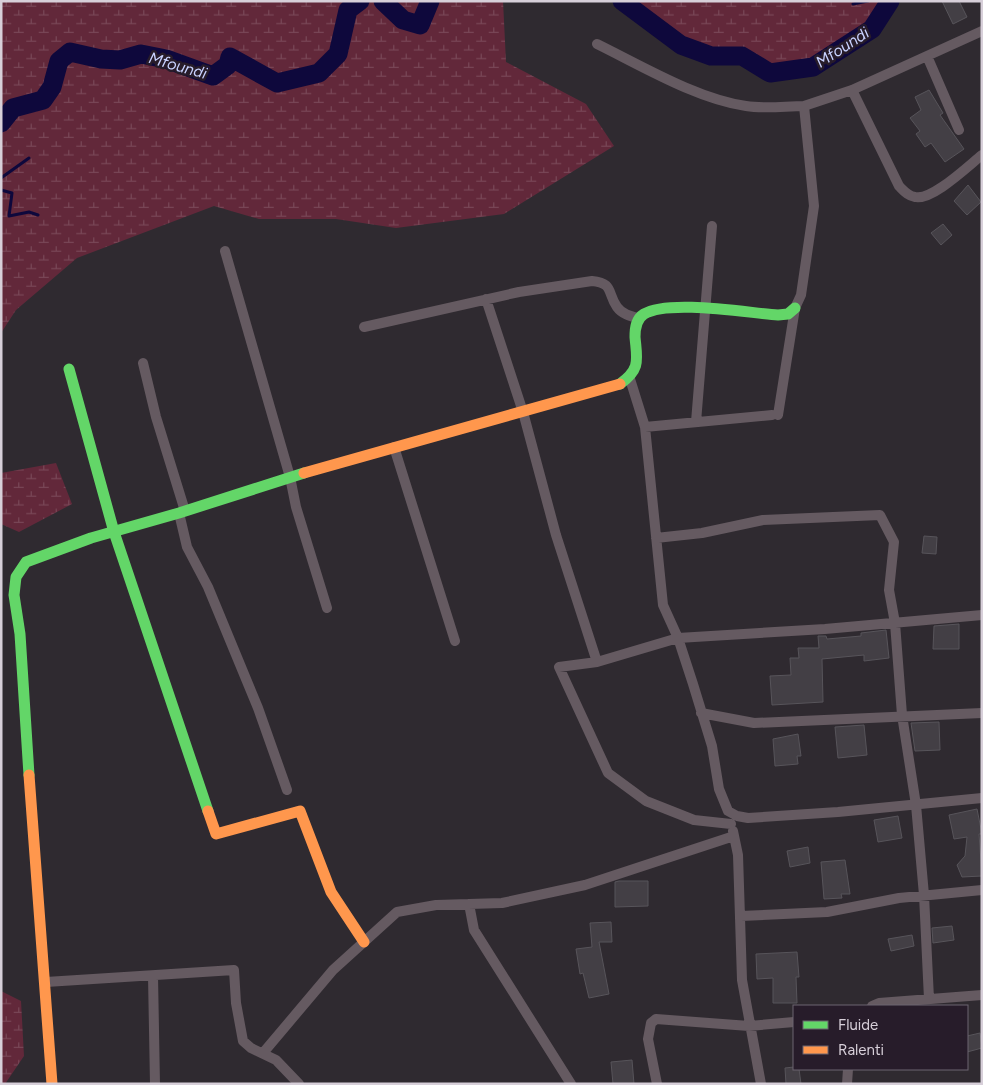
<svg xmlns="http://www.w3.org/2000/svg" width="983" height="1085" font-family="Figtree,sans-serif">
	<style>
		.wetland { fill: url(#wetland-marsh) }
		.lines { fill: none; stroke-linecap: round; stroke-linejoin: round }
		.stream { stroke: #0e083c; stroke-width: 3 }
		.river { stroke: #0e083c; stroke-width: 19 }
		.building { fill: #433f45; stroke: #57545a }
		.street { stroke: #655a61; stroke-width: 10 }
		.fast { stroke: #63d668; stroke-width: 11 }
		.slow { stroke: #ff974d; stroke-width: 11 }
		.labels { text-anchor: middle; stroke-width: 5; stroke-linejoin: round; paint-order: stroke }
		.water-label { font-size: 16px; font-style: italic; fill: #c9d2ff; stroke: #271c2a }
	</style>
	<defs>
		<pattern id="wetland-marsh" width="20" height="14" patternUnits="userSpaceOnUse" patternTransform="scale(1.25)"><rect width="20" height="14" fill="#62283a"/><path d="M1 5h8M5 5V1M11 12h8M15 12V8" fill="none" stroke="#784656"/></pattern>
	</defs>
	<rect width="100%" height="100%" fill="#2f2a30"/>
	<!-- wetland -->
	<path class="wetland" d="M1,1H503L506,62L586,104L614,146L504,214L396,228L336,219H259L214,206L77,258L16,310L1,333Z
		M622,1H890L872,29L813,67L770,73L742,56H711L681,45Z
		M56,463L72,504L19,532L1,524V473Z
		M1,991L21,1001L24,1056L5,1084H1Z"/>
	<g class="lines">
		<!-- stream -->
		<path class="stream" d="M853,4L868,1
			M1,178L29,158
			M1,190L12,193L9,216L29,212L38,215"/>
		<!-- river -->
		<path class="river" d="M383,1L403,20L420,25L430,1
			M622,1L681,45L711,56H742L770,73L813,67L872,29L890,1
			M1,123L13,108L43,100L52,87L59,61L70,52L101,59L120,60L141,54L166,59L213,76L228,65L230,57L277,83L319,73L338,54L348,10L360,1"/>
	</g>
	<!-- building -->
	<path class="building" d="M942,1H959L967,17L953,24Z
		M929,90L943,113L940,115L964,149L945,162L931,143L925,147L916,134L920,131L910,118L921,110L915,97Z
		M968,185L981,202L967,215L954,201Z
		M943,224L952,235L941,245L931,233Z
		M924,536L937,537L936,554L922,553Z
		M959,624V649H933L934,626Z
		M886,630L889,658L864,661V655L822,659L823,702L772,705L770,676L791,675L790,658H799L798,648H819L818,636H826L827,639L861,636V633Z
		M939,722L940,750L915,751L911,723Z
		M864,725L867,755L838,758L835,727Z
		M798,734L801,756H797L798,764L775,766L773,739Z
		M977,809L982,834H979L982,876L962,877L957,865L965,856L967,837L954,839L949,815Z
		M898,816L902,838L878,842L874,820Z
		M808,847L810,863L790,867L787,851Z
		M845,860L850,894H841L842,898L824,899L821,862Z
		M619,881H648V906L615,907V882Z
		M611,922L612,942H599L609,994L589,998L583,973L580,974L576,949L592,947L590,923Z
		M952,926L954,940L933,943L932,928Z
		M912,935L914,946L891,951L888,939Z
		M797,952L799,977H796L797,1003H773V978L757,979L756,954Z
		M980,1033L982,1048L967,1052V1036Z
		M632,1060L634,1084H613L611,1062Z
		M794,1067L799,1069L801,1084H786L785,1068Z"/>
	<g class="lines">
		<!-- street -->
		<path class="street" d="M597,44C642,66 697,99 746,106C765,109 786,106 804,106
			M927,56L959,130
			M852,90L899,186C904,191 908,196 915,197C932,201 968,166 982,155
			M225,251L290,477L296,507L327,608
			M486,299L523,412L556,535L597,662
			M364,327L519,292L592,281C614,283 607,293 617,307C622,314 630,316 638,318
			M143,363L156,417L185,511
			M630,379L645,427L663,605L678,638L693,684L712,746L719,789L728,811L737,816L748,818L838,812L982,798
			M778,415L795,308L801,295L814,206L804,106L852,90L982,31
			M696,422L712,226
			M645,427L772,415
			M394,447L455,641
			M179,513L187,547L208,587L258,708L287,790
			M656,538L702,533L763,520L880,515L894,542L889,590L895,623L902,715L916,805L924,895L929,999
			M701,713L754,723L982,713
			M731,824L694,820L646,801L608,773L559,667L597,662L678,638L825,629L982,615
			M733,831L738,855L742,980L761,1084
			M469,904L474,930L571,1084
			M741,916L827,912L899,898L982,890
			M153,976L155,1084
			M46,982L234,970L236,1003L243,1041L251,1048L276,1060L299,1084
			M872,1006L879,1003L982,995
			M263,1053L333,970L397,912L436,905L502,903L585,885L734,836
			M657,1084L648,1039L651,1023L656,1019L749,1026L794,1022
			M847,1084L848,1069"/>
		<!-- fast -->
		<path class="fast" d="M69,369L114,532L208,811
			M620,384C641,369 637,360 635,337C635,328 636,319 644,314C669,299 748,313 778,315L788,314L795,308
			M29,775L20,634L14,595L16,577L26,562L91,538L179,513L304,473"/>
		<!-- slow -->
		<path class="slow" d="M304,473L620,384
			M29,775L52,1084
			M208,811L216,834L300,811L331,892L364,942"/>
	</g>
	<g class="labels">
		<!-- water labels -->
		<g class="water-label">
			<text transform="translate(842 47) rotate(-33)" y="6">Mfoundi</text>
			<text transform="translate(178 65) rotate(16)" y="6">Mfoundi</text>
		</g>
	</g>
	<!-- border -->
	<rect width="983" height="1085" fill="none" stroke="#d7cfd9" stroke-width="5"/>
	<!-- legend -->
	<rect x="793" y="1005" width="175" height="65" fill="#271c2a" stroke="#6d6470"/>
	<rect x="803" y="1021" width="25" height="8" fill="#63d668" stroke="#6d6470"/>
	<text x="838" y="1030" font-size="15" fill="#d7cfd9">Fluide</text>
	<rect x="803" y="1046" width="25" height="8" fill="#ff974d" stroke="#6d6470"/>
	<text x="838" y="1055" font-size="15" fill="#d7cfd9">Ralenti</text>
</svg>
